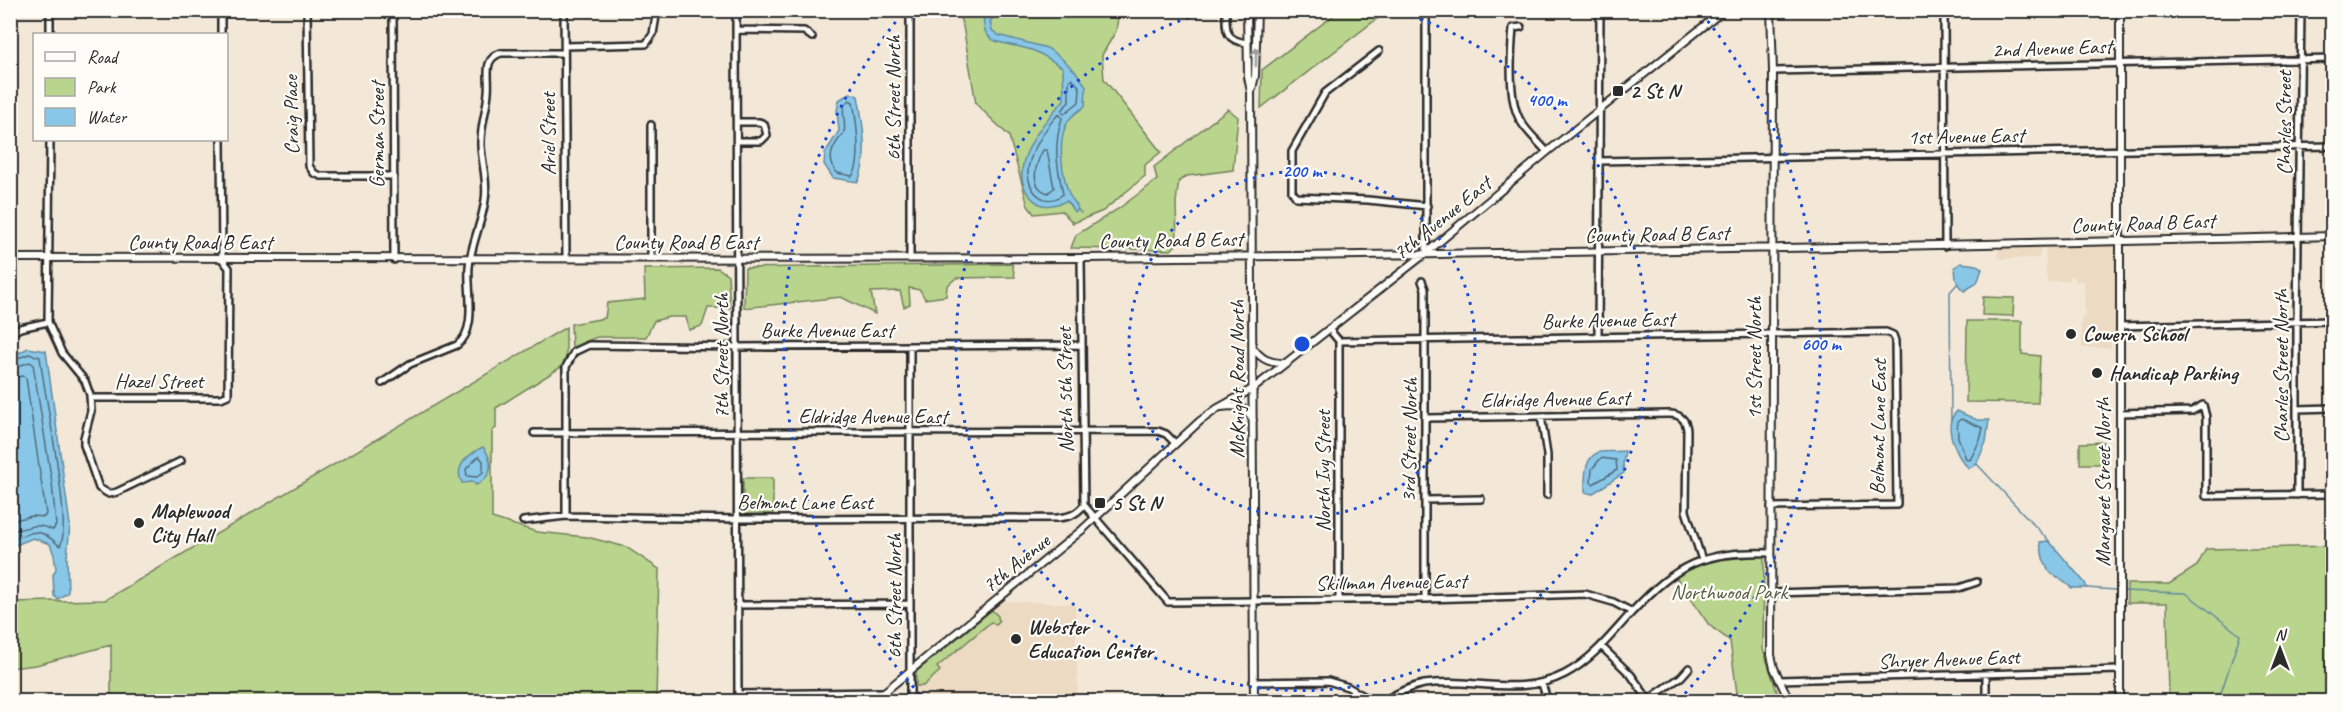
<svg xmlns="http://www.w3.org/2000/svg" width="2343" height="712" font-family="Caveat,sans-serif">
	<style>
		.built { fill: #ecdac2 }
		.green { fill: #b9d48c; stroke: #72805c; stroke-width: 1.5 }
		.water { fill: #89c7e9; stroke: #63899d; stroke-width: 1.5 }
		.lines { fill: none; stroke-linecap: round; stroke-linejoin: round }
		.shore { stroke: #516977; stroke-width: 1.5 }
		.stream { stroke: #63899d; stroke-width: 1.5 }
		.minor-casing { stroke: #2b2b2b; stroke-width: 10 }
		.tertiary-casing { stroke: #2b2b2b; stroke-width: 10 }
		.minor { stroke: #fdfcf7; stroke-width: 5 }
		.tertiary { stroke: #fdfcf7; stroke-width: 6 }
		.oneway { stroke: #9e9e9b }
		.ring { fill: none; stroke: #1d4ed8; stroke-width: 3; stroke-dasharray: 3 6 }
		.poi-dot { fill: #2b2b2b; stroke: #fdfcf7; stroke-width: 2 }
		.labels { text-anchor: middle; stroke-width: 4.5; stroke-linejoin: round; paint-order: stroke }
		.street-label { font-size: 21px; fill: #2b2b2b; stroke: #fdfcf7 }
		.poi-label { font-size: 21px; font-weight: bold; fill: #2b2b2b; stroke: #fdfcf7; text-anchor: start }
		.park-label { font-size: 21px; fill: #565e48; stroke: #fdfcf7 }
		.centre { fill: #1d4ed8; stroke: #fdfcf7; stroke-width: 3 }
		.ring-label { font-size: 18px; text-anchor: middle; font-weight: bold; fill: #1d4ed8; stroke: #fdfcf7; stroke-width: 4.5; stroke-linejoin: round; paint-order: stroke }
	</style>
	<rect width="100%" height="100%" fill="#f3e8d8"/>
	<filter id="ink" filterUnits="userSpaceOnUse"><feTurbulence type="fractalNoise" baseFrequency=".0167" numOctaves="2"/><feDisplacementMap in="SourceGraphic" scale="12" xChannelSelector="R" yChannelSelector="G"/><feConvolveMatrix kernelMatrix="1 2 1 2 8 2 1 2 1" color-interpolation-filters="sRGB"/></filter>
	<g filter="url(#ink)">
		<!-- built -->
		<path class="built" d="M2110,244L2115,250V332L2111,334V348H2082L2081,320L2085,315L2084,281H2075V277L2070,276V280L2047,282L2045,246Z
			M2040,246V256L2038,258L2001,259L1998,257L1999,247Z
			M1001,601L1075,604L1078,701H915V674Z"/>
		<!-- green -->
		<path class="green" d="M957,11H1119L1116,31L1102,55L1104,79L1161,152L1145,165V176L1103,211L1073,223L1062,211L1034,214L1028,206L1009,136L976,104L963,26Z
			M1339,11H1387L1261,108L1262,70Z
			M1228,109L1238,117L1233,170L1187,176L1179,181L1176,202L1177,244L1171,250L1071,248L1076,235L1118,209L1157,180L1154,167Z
			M1012,264L1015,277L956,278L947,286L946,296L925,299L920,290L909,288L910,304L904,307L900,291L871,292L875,314L841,297L744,308L745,268Z
			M718,268L728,275L730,308H708L702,326L689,330L686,317H669L654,321L646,337H597L572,347L571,324L605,318L607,303L645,299L644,269Z
			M1983,297L2014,298L2013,316L1982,315Z
			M1967,321H2022V354L2040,356L2038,403L1966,402Z
			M566,327V364L496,408V428L492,431V518L537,532L587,537L626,547L659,569L656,701H111V645L36,665L11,668L10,602L105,600Z
			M2103,442V464H2080V443Z
			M743,478H773V514H743Z
			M2332,546V701H2169L2167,603H2127V584H2169L2197,566L2206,549Z
			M1764,554L1763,649L1780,701H1738L1730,641L1709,625L1676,577C1706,558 1730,555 1764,554Z
			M992,610L998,616L999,622L996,625L991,622L937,667L940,671L923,686H916V672Z"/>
		<!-- water -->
		<path class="water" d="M990,11H998L990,22L992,30L998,35L1047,48L1060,57L1076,72L1086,86L1085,106C1079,111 1070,116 1067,123C1057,142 1062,174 1069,194C1072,201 1077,202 1078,210L1074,212L1067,201C1052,206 1041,210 1030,196C1005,168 1044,121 1064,100L1063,68C1051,60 1038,51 1025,48C1004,42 980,46 984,15Z
			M850,93L858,96C863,123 869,157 858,182L833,178L824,164L825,153L839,131L837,111L839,100Z
			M1961,263L1977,265L1982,269L1977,283L1964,291C1955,284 1956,277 1955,267Z
			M28,348L46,351L70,525L67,557L68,592L58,599L54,596L53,575L56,569L54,555L50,544L33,538L16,545L11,542V357Z
			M1957,411L1977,420H1989L1986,442L1976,465L1969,468C1958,460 1947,434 1951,420C1952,416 1955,414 1957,411Z
			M483,447C494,461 493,477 476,485L473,482L462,483C453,466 469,454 483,447Z
			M1625,451L1623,464L1624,473L1592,494L1585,492C1585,480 1583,456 1600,452C1605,451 1617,452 1625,451Z
			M2049,541L2085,583L2087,588H2072L2048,570L2043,558L2040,542Z"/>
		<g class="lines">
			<!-- shore -->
			<path class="shore" d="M1072,78L1080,88L1079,102L1064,114L1062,111L1069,101V81Z
				M849,100L853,102C856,118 863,165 852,176L837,173C828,161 830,151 839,139C841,136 844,135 844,132C847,121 838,108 849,100Z
				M1059,114L1062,118C1053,147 1057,165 1063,194C1045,209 1027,191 1028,171C1028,156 1048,123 1059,114Z
				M1047,150L1054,188L1048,193C1028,187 1036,163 1043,150Z
				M10,361L29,354L40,357C43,388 73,527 60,546C52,540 43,529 30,533C22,536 18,538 10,537
				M10,369L30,362L33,364L52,483L56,525L53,530C29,520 30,531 10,530
				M10,378L23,376L26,378L46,514L44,517L32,516L10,521
				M1961,419L1983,428L1980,440L1970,460L1966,459L1958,437L1957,422Z
				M479,456L483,461V472L477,477L467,476L466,469Z
				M1601,458L1616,460L1617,470L1593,484L1591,482L1592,469Z"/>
			<!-- stream -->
			<path class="stream" d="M1078,210L1081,213
				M1951,420L1950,292L1958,283
				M1976,463L2049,541
				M2087,588L2116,590
				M2121,591L2186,593L2240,635L2219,699L2220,702"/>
			<defs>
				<path id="minor" d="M50,10V34
					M221,10V34
					M307,10L309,166L314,173L321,176H394
					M393,10L394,260
					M564,10L566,258
					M736,10L738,702
					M910,10V258
					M1226,10C1226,30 1224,40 1247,43
					M1944,10L1945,246
					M1521,27L1513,28C1511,51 1508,94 1518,116C1523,129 1538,141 1547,152
					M736,30L804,31L812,37
					M565,46L646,44L653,34L657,10
					M1379,51L1325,93L1292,151V191L1296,197L1368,200L1427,206
					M1773,71L2332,59
					M737,122H759L764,124L767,135L761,141H737
					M651,125V258
					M50,140L48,322L62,353L85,381L90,395L91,411L84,438V445L99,488L109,494L117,492L181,461
					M1599,161L2332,146
					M1426,253V10
					M1081,258L1084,505L1168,602L1425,599L1585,594L1613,602L1632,612C1677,564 1703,551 1770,553
					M1422,281L1425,289V599
					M2120,326L2332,321
					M1329,329L1339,341L1886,332L1893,335L1895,341L1897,505L1771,507
					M10,334L20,328L48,322
					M1598,337L1600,10
					M1339,341V600
					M910,346V702
					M382,383L410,364L457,345C478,330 467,290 469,267C471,244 482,223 485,200C488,181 482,165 481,146C480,127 487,110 488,92C490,76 482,59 501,53H564
					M90,398H221L228,395L229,268L222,259L221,140
					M2297,409L2332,408
					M2120,413L2192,411L2203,405L2206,417V496L2332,494
					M1541,416L1547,455V495
					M1426,418L1669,414C1679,414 1686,419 1687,430L1686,511L1702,560
					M534,433L1158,431L1166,434L1175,443
					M2297,495V322L2301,10
					M1425,500L1481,499
					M566,516V367L574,352L589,345L738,347L1081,345
					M523,521L566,516L738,519L1057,518C1069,517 1076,515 1084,505
					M1771,593L1959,588L1977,582
					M737,605L910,604
					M1601,646L1631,675L1650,702
					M1779,680L2120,670
					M1253,682L1328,681L1348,687L1374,702
					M1542,684L1548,702
					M738,694L883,692
					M1649,699L1681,677L1689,668
					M1382,702C1395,694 1409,687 1424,684C1472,677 1519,698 1565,674C1592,660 1612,634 1632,612
					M1986,702V675"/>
				<path id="tertiary" d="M1247,10L1248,77L1251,92L1254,702
					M1771,10L1773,71L1771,655L1774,668L1790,702
					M1252,89L1255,76L1257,10
					M10,258C368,257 726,260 1084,258C1500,255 1916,246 2332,236
					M1253,348C1262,360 1270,363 1285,363
					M1221,407C1235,405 1246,406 1253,420
					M872,702L1082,530L1200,421L1218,408L1254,388L1426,253L1547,152L1724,10
					M2120,702V10"/>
			</defs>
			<!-- minor casing -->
			<use href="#minor" class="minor-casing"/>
			<!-- tertiary casing -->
			<use href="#tertiary" class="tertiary-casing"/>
			<!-- minor -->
			<use href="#minor" class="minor"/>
			<!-- tertiary -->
			<use href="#tertiary" class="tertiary"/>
		</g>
		<!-- one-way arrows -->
		<defs><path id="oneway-shaft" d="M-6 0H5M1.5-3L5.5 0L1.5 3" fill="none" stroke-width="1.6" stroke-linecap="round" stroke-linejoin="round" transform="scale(1.5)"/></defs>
		<use class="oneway" href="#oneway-shaft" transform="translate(1256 57) rotate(-89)"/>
	</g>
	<!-- distance rings -->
	<g class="ring">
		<circle cx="1302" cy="344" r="173"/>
		<path d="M1394 11A346 346 0 1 1 1210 11"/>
		<path d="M926 701A519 519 0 0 1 902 14M1702 14A519 519 0 0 1 1678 701"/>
	</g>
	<!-- markers -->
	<g class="poi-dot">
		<rect x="1612" y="85" width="12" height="12" rx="3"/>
		<circle cx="2071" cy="334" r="6"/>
		<circle cx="2097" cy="373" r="6"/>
		<rect x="1094" y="497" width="12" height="12" rx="3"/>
		<circle cx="139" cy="523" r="6"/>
		<circle cx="1016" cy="639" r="6"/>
	</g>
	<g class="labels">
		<!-- street labels -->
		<g class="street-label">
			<text transform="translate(2052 48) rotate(-2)" y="7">2nd Avenue East</text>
			<text transform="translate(893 98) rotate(-90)" y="7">6th Street North</text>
			<text transform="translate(291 115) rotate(-91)" y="7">Craig Place</text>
			<text transform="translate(2284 123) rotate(-90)" y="7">Charles Street</text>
			<text transform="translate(548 134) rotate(-90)" y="7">Ariel Street</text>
			<text transform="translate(377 135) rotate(-90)" y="7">German Street</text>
			<text transform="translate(1966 136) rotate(-1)" y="7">1st Avenue East</text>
			<text transform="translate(1442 218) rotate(-39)" y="7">7th Avenue East</text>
			<text transform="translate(2143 223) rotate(-2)" y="7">County Road B East</text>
			<text transform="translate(1657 234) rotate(-1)" y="7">County Road B East</text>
			<text transform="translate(1171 240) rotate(-1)" y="7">County Road B East</text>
			<text x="200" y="249">County Road B East</text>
			<text x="686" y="249">County Road B East</text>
			<text transform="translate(1608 320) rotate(-1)" y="7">Burke Avenue East</text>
			<text x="827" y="337">Burke Avenue East</text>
			<text transform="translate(721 356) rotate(-90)" y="7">7th Street North</text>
			<text transform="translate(1754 358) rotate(-90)" y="7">1st Street North</text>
			<text transform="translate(2281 366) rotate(-90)" y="7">Charles Street North</text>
			<text transform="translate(1237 379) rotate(-90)" y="7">McKnight Road North</text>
			<text x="159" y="388">Hazel Street</text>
			<text transform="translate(1065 390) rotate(-91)" y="7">North 5th Street</text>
			<text transform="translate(1555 399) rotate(-1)" y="7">Eldridge Avenue East</text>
			<text x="873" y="423">Eldridge Avenue East</text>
			<text transform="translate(1878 427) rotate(-89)" y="7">Belmont Lane East</text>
			<text transform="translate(1409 440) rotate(-89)" y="7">3rd Street North</text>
			<text transform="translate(1323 471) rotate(-90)" y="7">North Ivy Street</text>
			<text transform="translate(2103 482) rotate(-90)" y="7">Margaret Street North</text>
			<text x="805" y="509">Belmont Lane East</text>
			<text transform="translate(1016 563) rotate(-39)" y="7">7th Avenue</text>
			<text transform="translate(1391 582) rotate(-1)" y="7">Skillman Avenue East</text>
			<text transform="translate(894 596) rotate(-90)" y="7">6th Street North</text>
			<text transform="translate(1949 659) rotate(-2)" y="7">Shryer Avenue East</text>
		</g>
		<!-- poi labels -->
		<g class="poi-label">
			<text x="1630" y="98">2 St N</text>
			<text x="2083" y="341">Cowern School</text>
			<text x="2109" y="380">Handicap Parking</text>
			<text x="1112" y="510">5 St N</text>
			<text x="151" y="518">Maplewood<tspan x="151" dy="24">City Hall</tspan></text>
			<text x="1028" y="634">Webster<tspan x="1028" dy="24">Education Center</tspan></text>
		</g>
		<!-- park labels -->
		<g class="park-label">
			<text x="1729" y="599">Northwood Park</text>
		</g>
	</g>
	<circle cx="1302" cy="344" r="9" class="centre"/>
	<g class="ring-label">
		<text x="1547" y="106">400 m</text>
		<text x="1302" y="177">200 m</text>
		<text x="1821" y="350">600 m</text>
	</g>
	<!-- margin -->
	<rect width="2343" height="712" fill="none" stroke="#fdfcf7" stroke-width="36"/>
	<rect x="18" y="18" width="2307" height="676" fill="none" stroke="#2b2b2b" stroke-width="2" filter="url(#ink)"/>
	<!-- legend -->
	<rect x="33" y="33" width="195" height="108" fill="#fdfcf7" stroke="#a9a8a5" stroke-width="1.5"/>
	<rect x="45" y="52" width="30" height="9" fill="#fdfcf7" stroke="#a9a8a5" stroke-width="1.5"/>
	<text x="87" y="63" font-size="18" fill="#2b2b2b">Road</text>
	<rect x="45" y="78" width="30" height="18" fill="#b9d48c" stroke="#a9a8a5" stroke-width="1.5"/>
	<text x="87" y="93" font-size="18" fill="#2b2b2b">Park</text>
	<rect x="45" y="108" width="30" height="18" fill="#89c7e9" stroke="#a9a8a5" stroke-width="1.5"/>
	<text x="87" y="123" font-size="18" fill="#2b2b2b">Water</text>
	<!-- north arrow -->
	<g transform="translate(2280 649)" stroke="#fdfcf7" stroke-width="4.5" paint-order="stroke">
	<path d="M0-4.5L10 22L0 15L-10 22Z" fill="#2b2b2b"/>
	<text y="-9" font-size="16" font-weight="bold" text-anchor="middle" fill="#2b2b2b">N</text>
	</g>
</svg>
